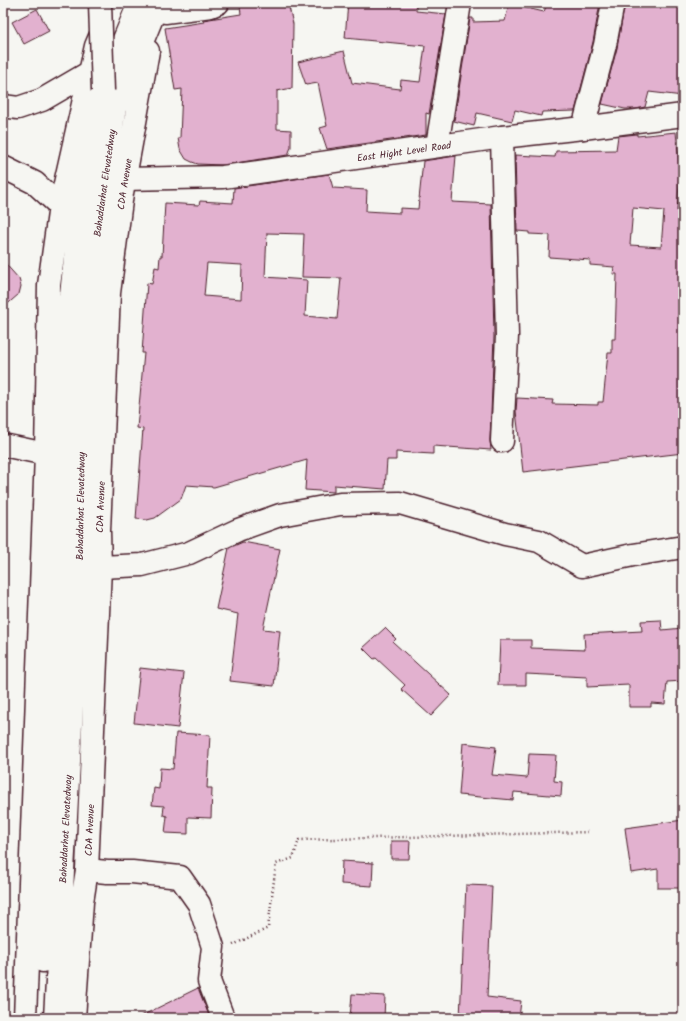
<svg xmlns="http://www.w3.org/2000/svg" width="686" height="1021" font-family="Kalam,sans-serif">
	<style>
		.building { fill: #e2b1cf; stroke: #4a1f2b; fill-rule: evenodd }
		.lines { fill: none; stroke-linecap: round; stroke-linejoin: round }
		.minor-casing { stroke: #4a1f2b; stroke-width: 25 }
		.tertiary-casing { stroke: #4a1f2b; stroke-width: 25 }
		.secondary-casing { stroke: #4a1f2b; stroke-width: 25 }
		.trunk-casing { stroke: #4a1f2b; stroke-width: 25 }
		.path { stroke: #4a1f2b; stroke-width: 2.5; stroke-dasharray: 1 3; stroke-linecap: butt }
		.minor { stroke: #f6f6f2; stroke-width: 22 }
		.tertiary { stroke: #f6f6f2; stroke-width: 22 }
		.secondary { stroke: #f6f6f2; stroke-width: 22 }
		.trunk { stroke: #f6f6f2; stroke-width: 22 }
		.trunk-bridge-casing { stroke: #4a1f2b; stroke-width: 25; stroke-linecap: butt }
		.trunk-bridge { stroke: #f6f6f2; stroke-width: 22 }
		.labels { text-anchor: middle; stroke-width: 3; stroke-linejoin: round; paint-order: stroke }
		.street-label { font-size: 10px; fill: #4a1f2b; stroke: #f6f6f2 }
	</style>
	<rect width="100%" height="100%" fill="#f6f6f2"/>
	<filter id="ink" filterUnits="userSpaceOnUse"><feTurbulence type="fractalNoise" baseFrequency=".025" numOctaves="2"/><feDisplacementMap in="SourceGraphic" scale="8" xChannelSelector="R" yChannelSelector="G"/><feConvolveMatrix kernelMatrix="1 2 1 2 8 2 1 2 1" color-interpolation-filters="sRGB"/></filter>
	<g filter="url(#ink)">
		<!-- building -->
		<path class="building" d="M255,3H288L293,24L292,88L277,91V129L291,130V147L288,155L222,165L198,164L192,162L186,159L180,149L178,138H180L182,89L175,90L165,28L204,22L203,20L241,14L240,6Z
			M348,3H416V11L446,14L429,114L426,113V135L327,149L320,128L327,126L318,83L306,85L298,62L344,51L352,83L400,89L401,80L420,82L425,46L345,38Z
			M547,3H600L593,42L575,111L542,112L541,116L515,110L512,121L477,113L474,126L454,121L470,18H473V22L505,21L509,4L544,12Z
			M625,3H683V96L649,92L645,107L636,109H625L602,104L617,48Z
			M37,9L49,31L24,44L12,22Z
			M676,132L680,172L677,211H683V453L523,472L516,411L517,398L553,400L552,404L598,405V402H603L608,353H612V339H615L617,274H613L614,267L590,265V260L549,257L550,235L529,234V232L517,231L515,155L555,157L556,151L616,150L618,136L637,134V136ZM633,208L664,211L661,247L630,245Z
			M456,156L452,202L491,204L494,336L490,440L491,450L433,446V454L396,452V460H387L385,489L334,485V492L305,490L307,460L214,487L186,485L181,499L155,518L147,520L136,519L143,429L137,428L144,353H142L147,283L152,284L155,267L159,268L160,256H162L165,203L199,205L200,201L233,203L234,188L329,174L333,188L367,190L366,211L400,213V208L418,209L423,161ZM267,233L304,234L302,277L341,278L337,319L305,316L307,280L265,277ZM207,263L242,265L241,299L204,296Z
			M3,261L19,279L21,286L19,294L3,308Z
			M243,542L280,549L263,629L280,631L274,686L230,681L238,614L216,609L229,548Z
			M661,620L662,630L683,628V681L667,682L665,704L651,703V707H629V685L587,687V677L526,674V685H498L500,640H531V648L585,650L584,634L642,631L641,621Z
			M385,628L396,639L393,642L451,695L431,716L401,689L405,685L376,658L374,659L363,648Z
			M140,668L184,673L178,728L134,723Z
			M176,733L210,735L207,788H212L211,818L188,817V834L165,833L167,816L163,815L164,806L152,805L154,788L159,789L160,768L173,769Z
			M463,743L496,747L492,775L527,778L529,754L556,755L554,781L562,782L561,796L514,792L513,800L459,795Z
			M683,820V888H658V869L631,873L625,828Z
			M391,841H410L409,859H391Z
			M342,861L373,863L372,886L341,884Z
			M466,885L492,886L487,997L521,1001L519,1018H460Z
			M198,988L210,1018H137Z
			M352,994L385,996L384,1018H350Z"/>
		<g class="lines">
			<defs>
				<path id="minor" d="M165,12L211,6L218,3
					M583,128L605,45L613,3
					M437,146L460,3
					M502,441L507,336L502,137
					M3,445L46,454
					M100,567L142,565L189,553L238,530L280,515L340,504L400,503L505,534L539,541L582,566L633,555L683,547
					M87,870L107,872H132L180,877L199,904L213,947L209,981L223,1018"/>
				<path id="tertiary" d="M124,179L223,177L502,137L583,128L683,115"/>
				<path id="secondary" d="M3,106L18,108L42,100L90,72
					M3,167L35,183L60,206"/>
				<path id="trunk" d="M43,961L47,835L59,612L66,340L84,178L103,91L139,3
					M25,1018L46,454L49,285L60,206L96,46L114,3
					M55,1018L78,596L85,343L101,189L115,108L158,3
					M74,1018L82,902L87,870L100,567L99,531L109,293L122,193L148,51"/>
			</defs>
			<!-- minor casing -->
			<use href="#minor" class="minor-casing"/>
			<!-- tertiary casing -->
			<use href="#tertiary" class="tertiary-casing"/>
			<!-- secondary casing -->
			<use href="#secondary" class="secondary-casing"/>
			<!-- trunk casing -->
			<use href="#trunk" class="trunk-casing"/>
			<!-- path -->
			<path class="path" d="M233,945L268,928L276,864L293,858L299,840L589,832"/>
			<!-- minor -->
			<use href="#minor" class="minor"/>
			<!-- tertiary -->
			<use href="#tertiary" class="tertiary"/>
			<!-- secondary -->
			<use href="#secondary" class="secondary"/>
			<!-- trunk -->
			<use href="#trunk" class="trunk"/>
			<defs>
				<path id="trunk-bridge" d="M100,3L103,91"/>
			</defs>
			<!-- trunk-bridge casing -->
			<use href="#trunk-bridge" class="trunk-bridge-casing"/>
			<!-- trunk-bridge -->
			<use href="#trunk-bridge" class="trunk-bridge"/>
		</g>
	</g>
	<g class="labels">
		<!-- street labels -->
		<g class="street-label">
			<text transform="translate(404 151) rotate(-8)" y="4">East Hight Level Road</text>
			<text transform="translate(104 183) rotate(-82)" y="4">Bahaddarhat Elevatedway</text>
			<text transform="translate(124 184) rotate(-81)" y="4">CDA Avenue</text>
			<text transform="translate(80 506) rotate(-89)" y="4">Bahaddarhat Elevatedway</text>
			<text transform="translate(100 507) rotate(-88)" y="4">CDA Avenue</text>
			<text transform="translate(65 829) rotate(-87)" y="4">Bahaddarhat Elevatedway</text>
			<text transform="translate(89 830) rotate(-87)" y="4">CDA Avenue</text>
		</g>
	</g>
	<!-- margin -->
	<rect width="686" height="1021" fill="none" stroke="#f6f6f2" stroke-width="16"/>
	<rect x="8" y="8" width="670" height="1005" fill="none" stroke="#4a1f2b" stroke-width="1.5" filter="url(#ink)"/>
</svg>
